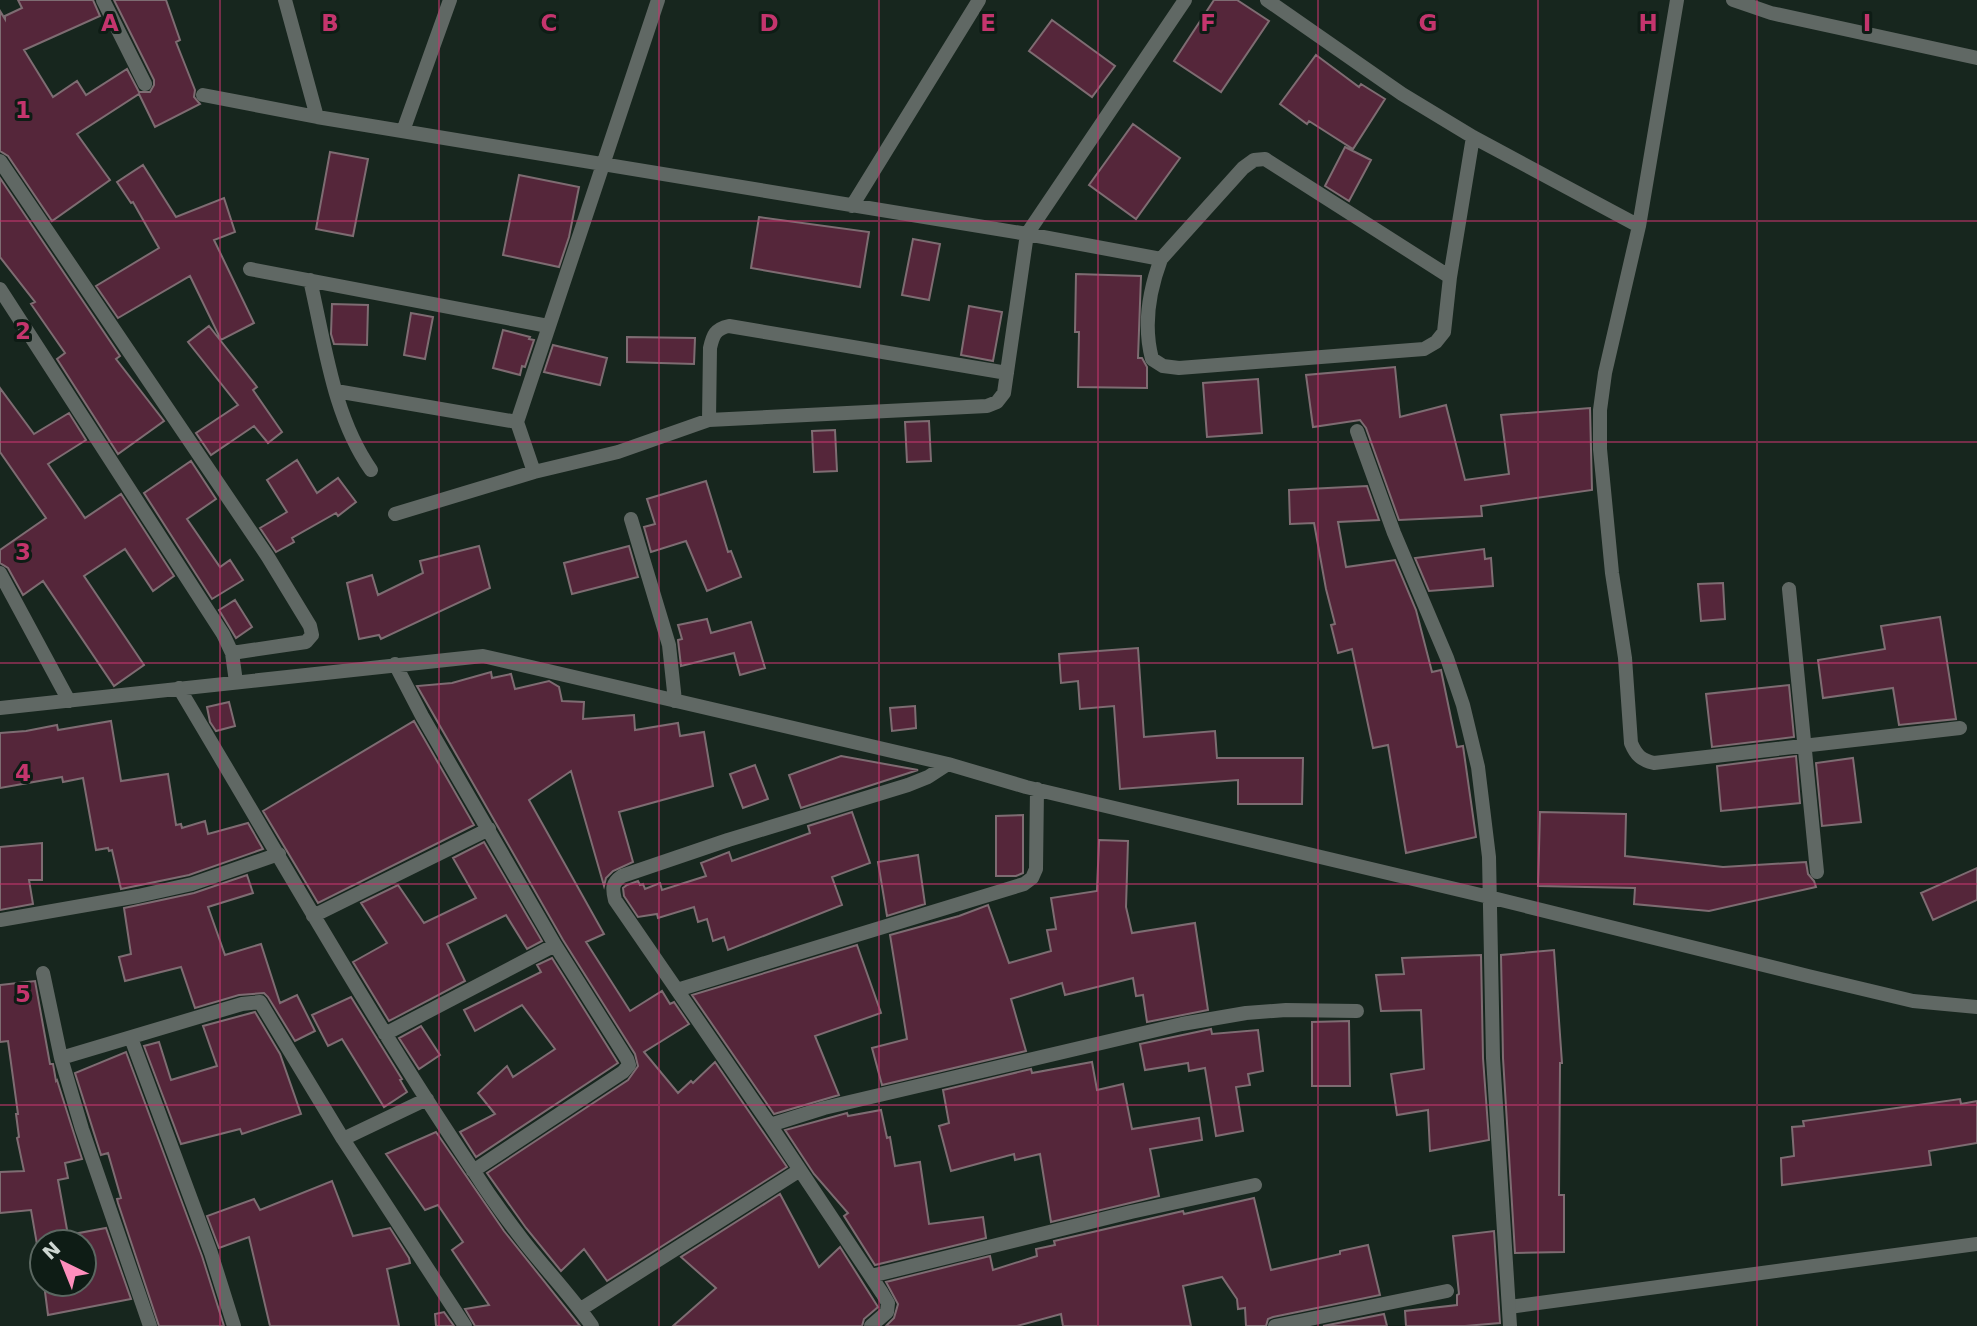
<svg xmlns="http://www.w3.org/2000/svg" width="1977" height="1326" font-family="'DejaVu Sans',sans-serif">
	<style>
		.building { fill: #55263a; stroke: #7e6c72; stroke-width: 2 }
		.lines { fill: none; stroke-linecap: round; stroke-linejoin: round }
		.service { stroke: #606864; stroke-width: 14 }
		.minor { stroke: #606864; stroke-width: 14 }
		.tertiary { stroke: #606864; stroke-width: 14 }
		.grid { fill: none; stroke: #c4356d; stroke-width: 2; stroke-opacity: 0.55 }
		.grid-label { font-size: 23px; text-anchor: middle; font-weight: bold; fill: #c4356d; stroke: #0e1c15; stroke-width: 6; stroke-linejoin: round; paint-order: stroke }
	</style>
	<rect width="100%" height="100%" fill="#17261e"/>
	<!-- building -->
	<path class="building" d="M18,0H93L100,16L24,50L53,97L77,81L86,95L127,69L139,92H150L154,85V80L114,0H166L180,40L176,42L195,90L194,97L200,104L155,127L139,94L77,134L110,180L52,221L8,156L0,151V11L5,19V16L22,8Z
		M1214,0H1237L1269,21L1221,92L1174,61Z
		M1052,20L1115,66L1092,97L1029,51Z
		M1316,55L1359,87L1361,84L1385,99L1353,149L1309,121L1307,124L1280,104Z
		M1133,124L1180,158L1136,219L1089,185Z
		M1345,147L1371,160L1349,201L1325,186Z
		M330,152L368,159L353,236L316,229Z
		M143,165L176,217L224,198L235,232L214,240L254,323L221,340L190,276L118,318L96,286L159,248L133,202L131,203L117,182Z
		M519,175L579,187L569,237L559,267L503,255Z
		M0,178L120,356L116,359L164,421L118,454L57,359L65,353L31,304L35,302L0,257Z
		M759,217L869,232L860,287L751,268Z
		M913,239L940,244L929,300L902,295Z
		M1076,274L1141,276L1138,358H1142L1147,367V388L1078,387L1079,332H1075Z
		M332,304L368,305L367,345L334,344L331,334Z
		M969,306L1002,312L993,361L961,355Z
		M411,313L433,317L425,359L404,355Z
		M209,326L257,387L253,390L282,432L268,443L254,426L211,455L196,433L238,405L188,342Z
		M503,330L530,337L529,339L534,340L525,367L522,366L520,375L493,368Z
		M627,337L695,338L694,364L627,362Z
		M553,345L607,358L600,385L544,372Z
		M1395,367L1400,417L1446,405L1465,480L1509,474L1501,415L1590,408L1592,490L1481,506L1482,516L1399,520L1366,428L1360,420L1313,427L1306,375Z
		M1258,379L1262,433L1207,437L1203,383Z
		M0,388L34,434L69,413L86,440L48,464L85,518L121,494L174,576L153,591L125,549L84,576L144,665L114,686L43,581L23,595L8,568L0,563V550L46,518L0,452Z
		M929,421L931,461L907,462L905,422Z
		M835,430L837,471L814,472L812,431Z
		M297,460L317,493L338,478L356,502L338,516L336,513L292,538L294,542L276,552L260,528L287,512L267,480Z
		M191,461L216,499L187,519L220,567L230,560L243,580L212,599L144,493Z
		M706,481L728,552L731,551L741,577L707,591L686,541L651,552L644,527L655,524L647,499Z
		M1367,486L1379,520L1338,522L1346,567L1395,560L1416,610L1432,672L1441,670L1457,747L1463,746L1476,837L1406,853L1388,745L1373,748L1352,649L1338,653L1331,625L1335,624L1326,589L1314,523L1290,524L1289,490Z
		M479,546L490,588L381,639L379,635L359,639L347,583L372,575L378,595L423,573L420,561Z
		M629,546L638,577L572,594L564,563Z
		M1484,549L1485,559L1491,558L1493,586L1429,591L1415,558Z
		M1723,583L1725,619L1701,621L1698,584Z
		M235,600L252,627L236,638L219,610Z
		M1940,617L1956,719L1899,725L1893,688L1823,698L1818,660L1885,649L1881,626Z
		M707,619L711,633L751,622L765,668L740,675L734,653L681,666L678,640L682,639L678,625Z
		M1138,648L1144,737L1215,731L1217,758H1303L1302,804H1238V780L1120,789L1114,706L1080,709L1078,681L1061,683L1059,654Z
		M491,672L492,678L511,674L515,689L549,681L559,687L562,701L584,702L583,719L634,715L635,730L678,723L680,736L704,732L713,786L619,812L633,862L613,871L606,878L604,886L571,771L529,800L604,934L586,942L630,1011L662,991L670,1004L674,1002L689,1024L644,1052L678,1093L691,1081L693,1083L715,1062L787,1167L607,1281L584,1249L561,1271L526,1228L487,1173L628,1080L638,1066L635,1054L563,940L417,686L452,683Z
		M1789,685L1794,737L1712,747L1706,694Z
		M229,702L235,726L216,731L210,722L207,707Z
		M915,706L916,728L892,731L890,708Z
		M111,721L121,781L168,774L176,825L181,824L182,828L205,821L208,834L248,823L263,849L189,875L121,889L112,850L109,851L108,848L96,850L83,778L63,782L62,777L0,788V733L26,731L57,725L58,730Z
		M414,721L474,825L318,903L263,811Z
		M841,756L918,770L801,808L789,775Z
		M1796,756L1800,803L1721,811L1717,766Z
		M1853,758L1861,822L1822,826L1816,763Z
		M755,765L768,799L743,808L730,774Z
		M852,812L870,863L832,877L842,905L728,950L724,937L713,941L707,919L698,922L694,907L658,918L657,914L638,917L624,896L623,888L627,885L638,881L640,885L643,884L645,889L660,883L662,890L706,876L701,863L729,852L732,861L810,833L808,826Z
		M1540,812L1626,814L1625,856L1723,867L1806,862L1808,874L1814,881L1816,887L1709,911L1634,904L1635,888L1538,886Z
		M1023,815V873L1016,876H996V816Z
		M1099,840L1128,841L1126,907L1132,933L1195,923L1208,1010L1147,1022L1143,995L1136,996L1133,978L1065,995L1062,983L1011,999L1026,1051L882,1085L872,1048L907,1039L890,935L959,916L988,905L1009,963L1051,951L1047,930L1056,929L1051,898L1097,891Z
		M484,842L542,941L527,949L506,915L451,942L447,944L465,981L389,1021L353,962L387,943L361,903L398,885L424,923L476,898L453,858Z
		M42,843V880H29L33,904L0,910V847Z
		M918,855L925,904L887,916L878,862Z
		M1977,868V900L1933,920L1921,893Z
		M247,875L253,893L208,907L225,955L261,944L280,1003L297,995L315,1031L295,1041L268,997L264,993L239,995L195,1008L181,967L125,981L119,957L131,954L124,908L194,893Z
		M857,945L881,1013L815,1036L839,1095L774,1114L692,995Z
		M1554,950L1562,1063H1560L1559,1195H1564V1252L1515,1253L1503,1058L1501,955Z
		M1481,955L1483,1058L1489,1140L1430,1151L1428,1110L1397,1115L1391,1074L1424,1069L1421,1010L1381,1011L1376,975L1404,974L1402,958Z
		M552,958L618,1063L476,1157L460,1132L495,1114L478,1093L507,1066L513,1077L555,1049L522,1005L475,1031L464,1010L541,972L537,965Z
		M35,981L50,1064H53L56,1081L57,1080L82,1159L65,1163L68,1178L58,1180L68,1235L106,1228L131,1299L48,1315L44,1284H84V1242H42V1273L31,1210L0,1213V1172L24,1171L17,1138L19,1137L16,1114H18L8,1041L0,1042V985Z
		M351,997L402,1079L400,1080L407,1092L384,1107L342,1039L328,1046L312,1015Z
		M255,1012L280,1054L301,1114L242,1134L240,1129L181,1144L144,1046L159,1042L171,1080L217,1066L203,1026Z
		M1349,1021L1350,1086H1312V1022Z
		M421,1026L440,1055L419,1069L399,1038Z
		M1211,1029L1212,1034L1258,1030L1263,1071L1248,1074L1250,1085L1236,1087L1243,1131L1216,1136L1205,1068L1189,1071L1188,1063L1145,1070L1140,1044Z
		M126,1052L202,1256L224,1326H159L118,1203L117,1199L121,1198L108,1153L101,1155L75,1073Z
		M1092,1062L1097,1090L1123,1084L1132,1129L1199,1118L1202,1140L1150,1149L1159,1196L1051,1222L1040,1154L1015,1160L1014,1154L951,1171L939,1126L949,1123L943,1090L1031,1069L1032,1073Z
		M1960,1099L1961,1104L1977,1101V1143L1929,1151L1931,1165L1782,1185L1781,1158L1794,1156L1792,1127L1804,1126L1803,1121Z
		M881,1110L887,1138L890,1137L895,1166L920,1162L929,1224L983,1217L986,1238L875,1265L844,1216L848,1213L814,1174L785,1130L847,1113L848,1116Z
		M436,1132L504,1231L580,1326H475L465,1309L489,1305L452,1250L463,1242L438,1205L425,1210L386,1154Z
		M332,1181L353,1236L390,1228L409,1258L410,1263L387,1269L399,1326H270L249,1237L219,1248L207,1216L254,1199L260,1210Z
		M780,1194L819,1267L840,1247L878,1307L864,1319L862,1326H673L716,1288L681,1257Z
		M1254,1198L1271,1270L1340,1254V1251L1368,1245L1380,1295L1273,1317L1268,1319L1266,1326H1246L1245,1308L1238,1309L1237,1299L1222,1277L1183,1286L1191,1326H1063L1061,1314L1017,1326H886L894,1318L898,1304L886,1282L990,1256L993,1270L1037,1256L1036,1249L1055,1245L1054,1241L1183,1211L1184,1214Z
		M1494,1231L1500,1323L1465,1326H1406L1405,1311L1457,1305V1295L1459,1294L1453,1236Z
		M444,1312L454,1326H436L435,1314Z
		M1384,1314L1387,1326H1323Z"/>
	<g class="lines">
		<!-- service -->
		<path class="service" d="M1509,1307L1977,1244"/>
		<!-- minor -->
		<path class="minor" d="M103,0L145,84
			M285,0L317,117
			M1267,0L1402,94L1473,137L1639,226
			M1677,0L1639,226L1605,373L1600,410V449L1612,573L1625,658L1631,743C1636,755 1641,760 1654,763L1960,728
			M203,95L317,117L1027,234L1161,259C1149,291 1143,325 1152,359L1163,366L1179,368L1424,349L1436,342L1444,332L1450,277L1473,137
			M403,131L450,0
			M0,161L268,557L310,626L312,635L306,642L232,653
			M852,206L979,0
			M1161,259L1243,168L1254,160L1265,159L1450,277
			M250,269L548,326
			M310,280C325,344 333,416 371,470
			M0,289L223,634L232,653L236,682
			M336,391L517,422
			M709,420L710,348C713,335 715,329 729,326L1007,373
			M1357,431L1394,533L1447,658L1463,705L1478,767L1489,857L1493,1058L1510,1326
			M534,472L618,452L709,420L987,406L997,402L1004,393L1027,234L1185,0
			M395,514L534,472L517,422L658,0
			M631,519L669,645L675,701
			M0,573L69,701
			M1789,589L1817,872
			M395,664L422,716L555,945L627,1059L629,1065L623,1072L473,1171
			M179,688C276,850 368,1014 473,1170C489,1195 507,1220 525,1243C547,1271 572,1297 592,1326
			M0,708L483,656L948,764L1026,787L1489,897L1808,976L1913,1001L1977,1007
			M313,916L489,829
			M0,920L138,896L192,884L279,854
			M43,973L61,1058L82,1129L150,1326
			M677,990L1024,884L1032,878L1036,869L1037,789
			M385,1034L555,945
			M131,1038L211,1253L234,1326
			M61,1058L242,1004L260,1002L343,1139L465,1326
			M770,1125L824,1108L1182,1024L1246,1013L1286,1010L1357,1011
			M343,1139L427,1099
			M871,1276L1131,1212L1255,1185
			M581,1309L800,1170
			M871,1326L887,1312L888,1303L882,1293L770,1125L615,900C612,888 612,883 622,876L728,840L908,785L928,777L948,764
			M1275,1326L1447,1291"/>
		<!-- tertiary -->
		<path class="tertiary" d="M1733,0L1771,13L1977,58"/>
	</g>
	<!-- grid -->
	<path class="grid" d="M220,0V1326M439,0V1326M659,0V1326M879,0V1326M1098,0V1326M1318,0V1326M1538,0V1326M1757,0V1326M0,221H1977M0,442H1977M0,663H1977M0,884H1977M0,1105H1977"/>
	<g class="grid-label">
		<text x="110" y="31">A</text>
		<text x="330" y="31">B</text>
		<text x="549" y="31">C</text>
		<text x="769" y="31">D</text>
		<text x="988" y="31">E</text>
		<text x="1208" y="31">F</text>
		<text x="1428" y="31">G</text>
		<text x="1648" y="31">H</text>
		<text x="1867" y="31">I</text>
		<text x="23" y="118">1</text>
		<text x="23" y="339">2</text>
		<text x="23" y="560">3</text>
		<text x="23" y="781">4</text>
		<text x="23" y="1002">5</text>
	</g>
	<!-- north arrow -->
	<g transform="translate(63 1263) rotate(317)"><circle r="33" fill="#0e1c15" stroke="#5b6761" stroke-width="2"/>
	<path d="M0-5L12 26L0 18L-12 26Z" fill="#fe8ebc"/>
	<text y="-10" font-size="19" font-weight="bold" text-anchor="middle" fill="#ced7d2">N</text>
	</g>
</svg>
